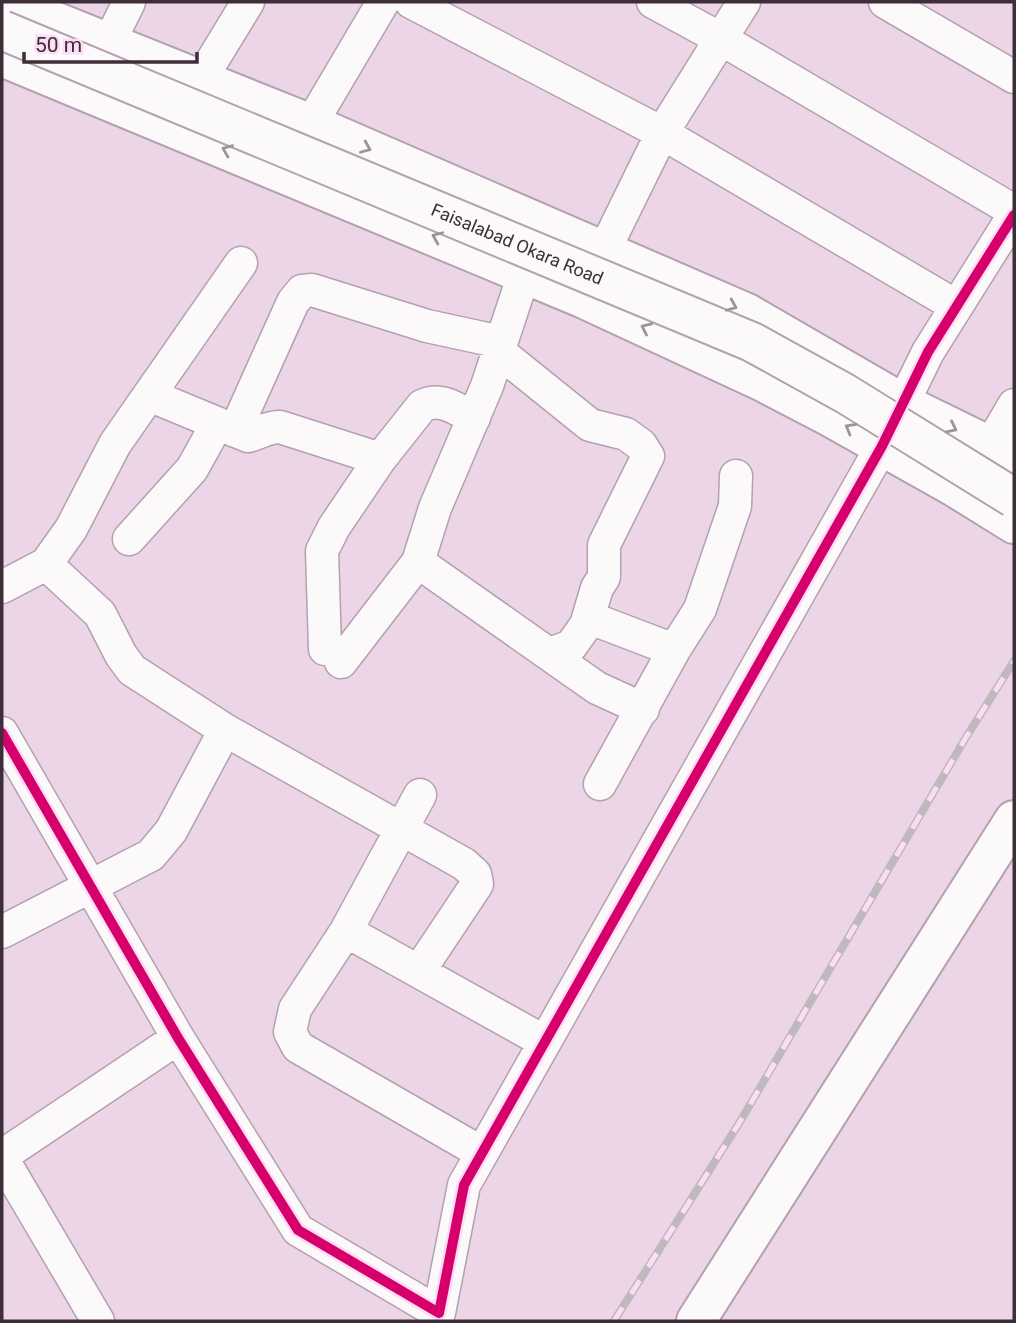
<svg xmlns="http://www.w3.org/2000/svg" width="1016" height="1323" font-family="Roboto,sans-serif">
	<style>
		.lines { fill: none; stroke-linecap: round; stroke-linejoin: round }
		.minor-casing { stroke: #b3a1ae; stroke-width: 35 }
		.major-casing { stroke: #b3a1ae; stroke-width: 42 }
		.minor { stroke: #fcf9fb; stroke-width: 32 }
		.major { stroke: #fcf9fb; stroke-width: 38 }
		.rail-casing { stroke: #bfb9bd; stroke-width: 8 }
		.rail { stroke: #fddcf5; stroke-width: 5; stroke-dasharray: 16; stroke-linecap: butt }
		.major-bridge-casing { stroke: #b3a1ae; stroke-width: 42; stroke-linecap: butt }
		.major-bridge { stroke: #fcf9fb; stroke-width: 38 }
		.cycleway-casing { stroke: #fddcf5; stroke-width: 15 }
		.cycleway { stroke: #d6006c; stroke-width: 10 }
		.oneway { stroke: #9d949a }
		.labels { text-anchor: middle; stroke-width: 6; stroke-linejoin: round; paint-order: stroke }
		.street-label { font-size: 18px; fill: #3e2e3a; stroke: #fddcf5 }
	</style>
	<rect width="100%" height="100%" fill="#ecd5e6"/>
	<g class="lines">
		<defs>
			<path id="minor" d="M411,2L662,133L956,306
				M653,2L721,39L1014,211
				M885,2L1014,77
				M109,43L129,2
				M201,79L248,2
				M311,124L383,2
				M604,251L662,133L744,2
				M498,351L590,425L626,434L641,445L648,456L604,545V577L597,588L586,625L571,646L550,654
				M149,395L248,436C260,433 267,427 280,427L380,459
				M235,431L293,302L302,291L312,290L427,326L501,342
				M990,446L1014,405
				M129,539L192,469L217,424
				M418,562L597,688L643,709
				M46,564L100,614L121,655L132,670L225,730L464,864L475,874L477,884L419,971
				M2,587L46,564L71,529L115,444L241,263
				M590,618L674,650
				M325,649L322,551L334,527L380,459L422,406C441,396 456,409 474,418
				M341,662L418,562L435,508L487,386L524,274
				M2,733L178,1038L298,1230L439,1313L464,1185L882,446L928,352L1014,215
				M600,784L674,650L700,609L735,506L736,476
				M420,795L346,931L295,1009L290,1032L298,1047L482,1153
				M346,931L545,1042
				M2,932L151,855L171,831L225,730
				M2,1156L178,1038
				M2,1158L98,1321"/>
			<path id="major" d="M7,2L311,124L747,313L904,404L990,446L1014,462
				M2,57L582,298L763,382L830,417L956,488L1014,524
				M696,1321L1014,820"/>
		</defs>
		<!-- minor casing -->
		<use href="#minor" class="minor-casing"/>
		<!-- major casing -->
		<use href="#major" class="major-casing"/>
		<!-- minor -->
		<use href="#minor" class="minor"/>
		<!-- major -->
		<use href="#major" class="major"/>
		<defs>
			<path id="rail" d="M614,1321L738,1125L965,739L1014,661"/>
		</defs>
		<!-- rail casing -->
		<use href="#rail" class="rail-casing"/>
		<!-- rail -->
		<use href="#rail" class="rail"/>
		<defs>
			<g id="major-bridge">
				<path id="s1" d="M2,30L752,342L846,394L1014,498"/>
			</g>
		</defs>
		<!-- major-bridge casing -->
		<use href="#major-bridge" class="major-bridge-casing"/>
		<!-- major-bridge -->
		<use href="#major-bridge" class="major-bridge"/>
		<defs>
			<path id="cycleway" d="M2,733L178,1038L298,1230L439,1313L464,1185L882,446L928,352L1014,215"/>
		</defs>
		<!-- cycleway casing -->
		<use href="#cycleway" class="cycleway-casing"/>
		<!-- cycleway -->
		<use href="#cycleway" class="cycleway"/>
	</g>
	<!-- one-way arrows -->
	<defs><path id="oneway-chevron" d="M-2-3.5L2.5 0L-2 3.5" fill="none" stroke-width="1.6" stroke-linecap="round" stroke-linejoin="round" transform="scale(1.75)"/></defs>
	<g class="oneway">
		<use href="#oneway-chevron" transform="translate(366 148) rotate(23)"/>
		<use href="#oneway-chevron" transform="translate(227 150) rotate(-158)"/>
		<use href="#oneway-chevron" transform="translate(437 237) rotate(-157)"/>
		<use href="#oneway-chevron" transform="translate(732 306) rotate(23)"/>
		<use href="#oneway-chevron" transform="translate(646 328) rotate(-155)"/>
		<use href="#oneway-chevron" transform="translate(850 428) rotate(-150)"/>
		<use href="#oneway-chevron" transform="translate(952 428) rotate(26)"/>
	</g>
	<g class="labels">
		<!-- street labels -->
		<g class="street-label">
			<text dy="6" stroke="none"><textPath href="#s1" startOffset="558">Faisalabad Okara Road</textPath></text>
		</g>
	</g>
	<!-- border -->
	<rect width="1016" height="1323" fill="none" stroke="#3e2e3a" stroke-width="7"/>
	<!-- scale -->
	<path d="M24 52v10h173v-10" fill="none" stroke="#3e2e3a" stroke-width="3.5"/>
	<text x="35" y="52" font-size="21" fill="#3e2e3a" stroke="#fddcf5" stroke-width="5" paint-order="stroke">50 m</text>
</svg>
